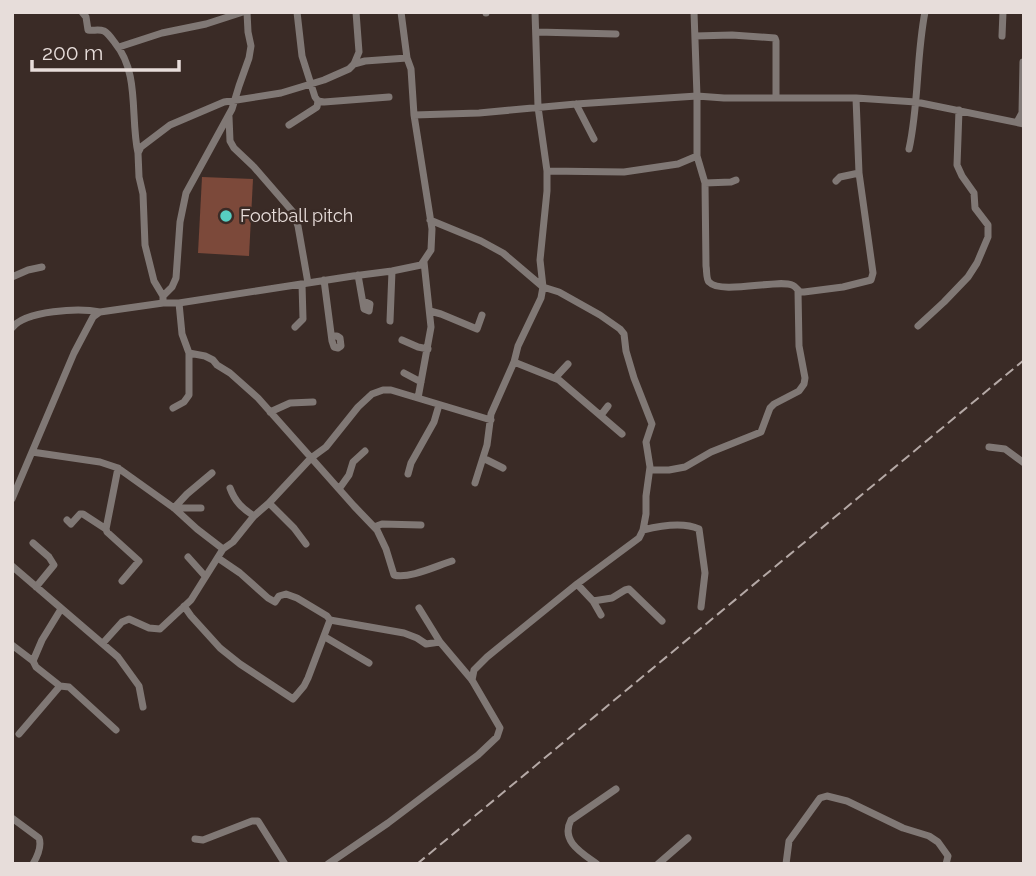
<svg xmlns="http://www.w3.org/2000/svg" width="1036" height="876" font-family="Raleway,sans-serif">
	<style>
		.green { fill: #7c493a }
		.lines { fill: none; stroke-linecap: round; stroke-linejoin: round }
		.minor { stroke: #807875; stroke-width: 7 }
		.rail { stroke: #b5a9a6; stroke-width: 2; stroke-dasharray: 10 5; stroke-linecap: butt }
		.poi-dot { fill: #57cec2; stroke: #3a2b26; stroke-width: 2.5 }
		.labels { text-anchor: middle; stroke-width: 5; stroke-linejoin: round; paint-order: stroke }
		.poi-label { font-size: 18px; fill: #e7ddda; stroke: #3a2b26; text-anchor: start }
	</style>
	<rect width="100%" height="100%" fill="#3a2b26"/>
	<!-- green -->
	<path class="green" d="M202,177L253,179L249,256L198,253Z"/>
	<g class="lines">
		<!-- minor -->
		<path class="minor" d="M82,12L86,17L88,30C93,31 99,29 104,31C108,33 112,39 115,43C140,73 130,117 138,153
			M297,12L302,56L315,97L318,101L324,102L389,97
			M486,12V13
			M694,12L697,96V156L705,183L706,266C707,271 706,279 709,282C721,295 777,279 792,285C795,286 798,290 800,292H804L843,287L871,280L873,273L859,173L856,98
			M537,32L616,34
			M695,36L732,35L775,38L776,41V98
			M1002,36L1003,12
			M119,47L162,33L206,24L243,12
			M354,64L365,61L407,58
			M576,104L594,139
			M414,115L479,113L576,104L697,96L724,98H856L916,102L1024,124
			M229,117L230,141L234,148L254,167L293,212L298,226L308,283
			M1017,122L1022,113L1023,62
			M289,125L317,107L318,101
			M909,149C919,104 916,58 925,12
			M547,171L624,172L678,164L697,156
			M836,181L840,177L859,173
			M705,183L731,182L736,180
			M430,220L481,241L503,253L543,287L559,292L600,315L620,329L624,334L626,351L634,378L652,424L646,442L650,467L646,496V514L643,530L639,538L577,584L487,657L474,670L472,680
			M358,275L364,309L369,311L370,304L363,301
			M12,277L28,270L42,267
			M324,280L332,341L334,347L338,348L341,346L340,338L337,336H332
			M163,296L172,287L176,278L180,222L186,193L232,109L239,86L249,58L251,46L248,32L247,12
			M163,303V296L154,281L145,245L143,194L139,177L138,153L141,147L170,125L224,102L281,93L324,80L349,69L354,64L359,52L356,12
			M179,303L182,334L189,353L205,356L213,360L217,365L230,373L258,398L354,506L377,530L386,549L394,575C409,579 436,566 452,561
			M430,311L441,314L477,329L482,315
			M390,321L392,271
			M918,326L944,302L968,277L977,263L988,237V225L975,208L974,193L962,176L957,165L959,110
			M295,327L303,319L302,284
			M12,328C25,310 80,308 100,312
			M402,340L418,347L428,349
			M514,362L559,380L622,434
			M404,373L421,382
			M555,378L568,364
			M418,398L431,327L424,262
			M173,408L184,402L189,395V353
			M270,412L290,403L313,402
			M601,415L608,406
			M989,447L1005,449L1024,463
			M32,452L100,462L118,468L174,508L197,529L223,549
			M483,458L503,468
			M118,468L106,529L107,532L139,561L122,581
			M650,470H669L685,467L711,452L761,432L770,408L774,404L799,391L804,384L805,378L799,346L798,291
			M408,474L411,463L434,422L439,405
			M475,483L487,445L491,414L514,362L518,346L541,298L543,287L540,260L547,191V171L538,107L535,12
			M230,488C235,502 243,509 254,516
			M339,489L349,475L353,462L365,451
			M12,499L74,353L93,317L100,312L163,303H179L353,276L392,271L421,265L431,250L432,229L414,115L411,69L407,58L401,12
			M269,503L294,528L306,544
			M174,508L187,494L212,473
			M174,508H201
			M67,520L71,524L80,514H83L106,529
			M374,527L382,524L421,525
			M643,530C659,526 684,522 699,529L705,573L701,607
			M33,543L49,557L54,565L36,587
			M188,557L205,576
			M12,566L118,657L139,686L143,707
			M577,584L593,601L601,615
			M593,601L612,598L625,590L629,589L662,621
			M184,606L191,616L220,648L240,664L293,699L304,686L308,678L330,620L327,616L297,598L286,594L279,596L275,602L268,598L240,573L218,558
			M419,608L440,642
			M325,637L369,663
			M103,643L122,622L129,619L149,628L160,629L191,600L223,549L233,542L254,516L269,503L311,458L326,447L358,407L372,394L383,390H391L491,420
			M12,645L33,661L36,667L60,686L19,734
			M33,661L42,640L61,609
			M60,686L69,687L116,730
			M12,818L39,838C42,846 37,857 33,864
			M195,839L203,840L252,821H258L285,864
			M328,864L388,823L478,755L497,737L500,728L472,680L440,642L426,644L417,638L404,633L330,620
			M597,864C582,853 560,841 571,820L616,789
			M658,864L688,838
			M786,864L789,841L820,798L827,796L847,801L903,828L929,836L938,842L948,856L946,864"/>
		<!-- rail -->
		<path class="rail" d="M417,864L1024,360"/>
	</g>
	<!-- markers -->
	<circle class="poi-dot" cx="226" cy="216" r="7"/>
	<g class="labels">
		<!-- poi labels -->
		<g class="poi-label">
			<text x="240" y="222">Football pitch</text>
		</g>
	</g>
	<!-- border -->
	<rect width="1036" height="876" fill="none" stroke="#e7ddda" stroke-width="28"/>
	<!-- scale -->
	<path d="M32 60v10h147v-10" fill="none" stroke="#e7ddda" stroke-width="3.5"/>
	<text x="42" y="60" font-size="21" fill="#e7ddda" stroke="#3a2b26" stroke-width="5" paint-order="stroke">200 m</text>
</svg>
